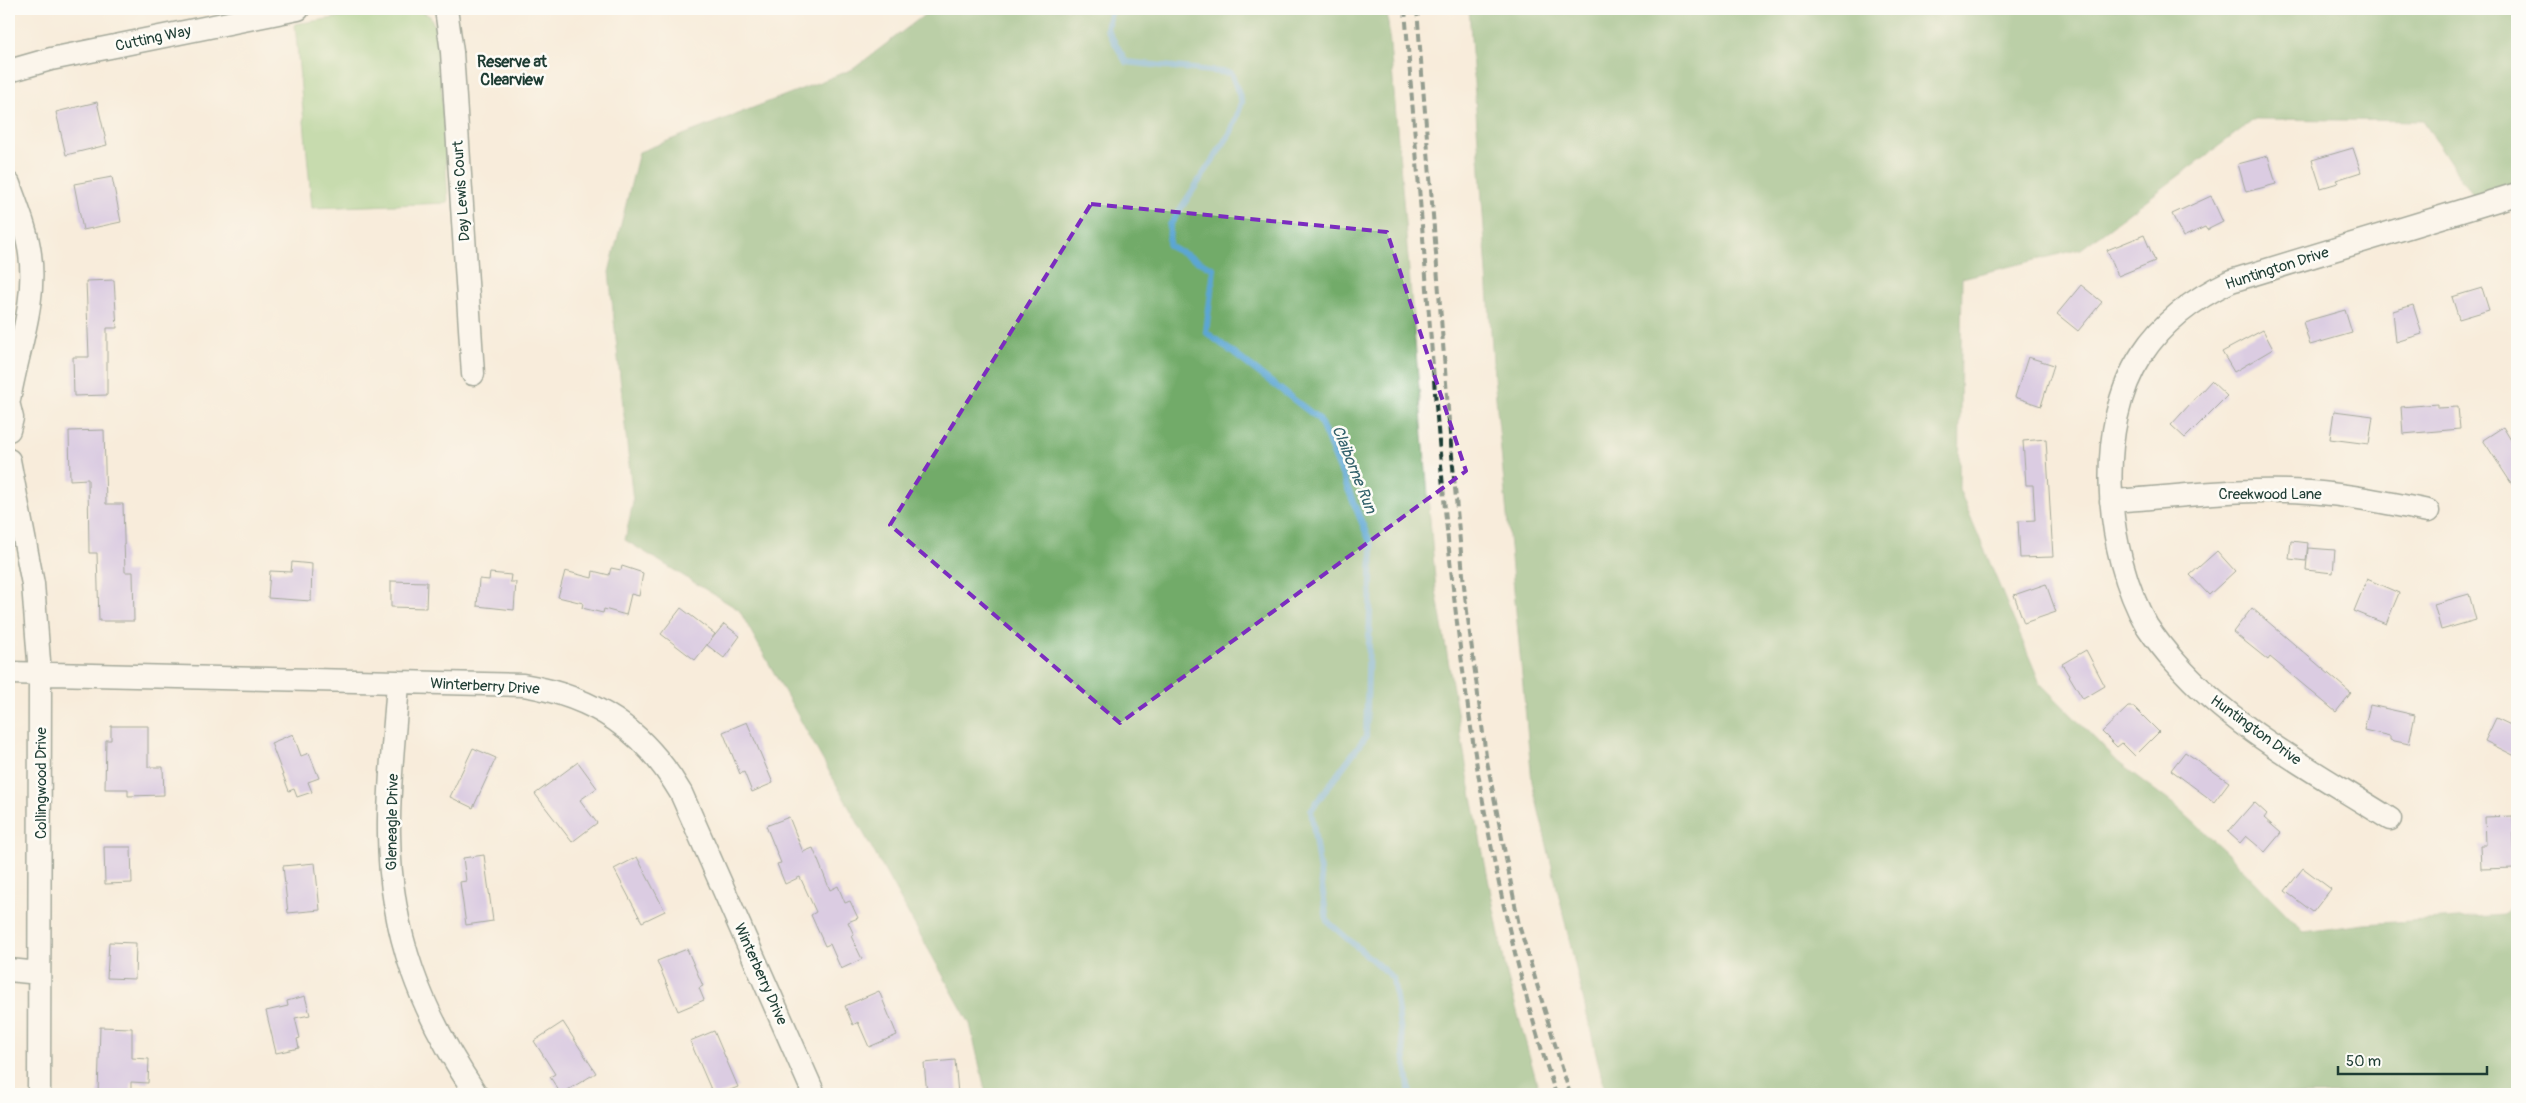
<svg xmlns="http://www.w3.org/2000/svg" width="2526" height="1103" font-family="Pangolin,sans-serif">
	<style>
		.green { fill: #8dc679; stroke: #568256 }
		.forest { fill: #72ab69; stroke: #48744e }
		.lines { fill: none; stroke-linecap: round; stroke-linejoin: round }
		.stream { stroke: #5ba6d3; stroke-width: 6 }
		.building { fill: #b8a5ec }
		.street-casing { stroke: #40574d; stroke-width: 25 }
		.street { stroke: #fff; stroke-width: 22 }
		.rail { stroke: #1f3d34; stroke-width: 4; stroke-dasharray: 8 4; stroke-linecap: butt }
		.marked { fill: none; stroke: #7b2cbf; stroke-width: 4; stroke-dasharray: 10 6; stroke-linejoin: round }
		.labels { text-anchor: middle; stroke-width: 5; stroke-linejoin: round; paint-order: stroke }
		.street-label { font-size: 15px; fill: #1f3d34; stroke: #fdfcf7 }
		.neighbourhood-label { font-size: 16px; font-weight: bold; fill: #1f3d34; stroke: #fdfcf7 }
		.water-label { font-size: 16px; font-style: italic; fill: #34626c; stroke: #fdfcf7 }
	</style>
	<rect width="100%" height="100%" fill="#fdfcf7"/>
	<filter id="ink" filterUnits="userSpaceOnUse"><feTurbulence type="fractalNoise" baseFrequency=".02" numOctaves="2"/><feDisplacementMap in="SourceGraphic" scale="10" xChannelSelector="R" yChannelSelector="G"/><feConvolveMatrix kernelMatrix="1 2 1 2 8 2 1 2 1" color-interpolation-filters="sRGB"/></filter>
	<filter id="wash" filterUnits="userSpaceOnUse"><feTurbulence type="fractalNoise" baseFrequency=".0096" numOctaves="4" result="noise"/><feDisplacementMap in="SourceGraphic" scale="20" xChannelSelector="R" yChannelSelector="G"/><feGaussianBlur stdDeviation="1.12" result="paint"/><feColorMatrix in="noise" values="0 0 0 0 0 0 0 0 0 0 0 0 0 0 0 0 0 1.4 0 .05"/><feComposite in="paint" operator="in"/></filter>
	<g filter="url(#wash)">
		<rect width="100%" height="100%" fill="#f8ecdb"/>
		<!-- green -->
		<path class="green" d="M394,9H416L430,16L439,37L448,203L312,208L295,24Z"/>
		<!-- forest -->
		<path class="forest" d="M932,9H1387L1436,590L1470,787L1507,975L1540,1094H986L970,1024L739,610L625,540L633,502L609,272L639,152L853,69Z
			M1469,9H2517V187L2488,196L2472,195L2423,121L2255,119L2081,249L1962,278L1959,489L2040,683L2119,763L2176,806L2227,853L2304,932L2364,924L2504,915L2517,901V1094H1608L1603,1083L1532,782L1494,377Z"/>
		<g class="lines">
			<!-- stream -->
			<path class="stream" d="M1111,9L1107,29L1126,62L1231,73L1242,102L1231,132L1170,225L1169,246L1214,269L1206,332L1319,419L1372,547L1366,736L1311,810L1327,921L1393,978L1410,1094"/>
		</g>
		<g id="blocks">
			<!-- building -->
			<path class="building" d="M97,102L107,145L66,155L56,112Z
				M2353,148L2361,172L2336,180L2338,183L2321,188L2312,160Z
				M2268,156L2276,184L2246,192L2238,164Z
				M112,177L121,222L83,230L74,184Z
				M2211,196L2223,222L2207,230L2205,227L2183,237L2172,214Z
				M2144,235L2155,261L2118,276L2107,250Z
				M114,280L117,328H107V395L74,396L73,357H89L86,281Z
				M2081,285L2102,302L2078,331L2057,314Z
				M2482,288L2489,310L2459,319L2452,297Z
				M2413,305L2422,334L2396,342L2393,311Z
				M2345,310L2352,333L2310,345L2303,322Z
				M2263,330L2273,349L2234,372L2222,352Z
				M2028,357L2054,365L2041,406L2015,397Z
				M2211,381L2227,396L2185,438L2171,425Z
				M2438,404V408L2458,407L2460,429L2403,434L2401,407Z
				M2334,411L2373,416L2369,444L2330,439Z
				M2503,427L2517,450V492L2483,440Z
				M104,430L106,504H123L125,572H133L134,621H99L97,553H89L88,479L70,480L69,431Z
				M2046,439L2053,557L2020,558L2018,521L2035,520L2033,485H2026L2023,441Z
				M2291,541L2308,543L2306,561L2289,559Z
				M2308,548L2335,550L2333,573L2306,570Z
				M2217,551L2235,571L2209,595L2190,575Z
				M292,562L312,564L311,601L268,598L270,571L291,572Z
				M622,566L643,573L639,596L631,594L626,615L604,609L603,613L582,608L583,603L558,597L565,571L592,578L593,571L609,575L611,568L621,570Z
				M490,573L511,575L510,582H516L514,610L477,606L479,579L489,580Z
				M2367,579L2399,593L2386,624L2354,611Z
				M391,581L427,582L426,608L391,607Z
				M2046,584L2056,612L2024,623L2014,595Z
				M2469,594L2476,620L2441,630L2434,604Z
				M681,608L715,634L695,660L661,634Z
				M2252,608L2351,693L2336,712L2270,657L2268,660L2233,632Z
				M724,624L740,636L724,658L707,645Z
				M2086,650L2105,686L2083,699L2062,664Z
				M2370,705L2415,715L2409,744L2390,740V736L2364,730Z
				M2128,707H2134L2159,732L2135,756L2122,743L2117,747L2102,732Z
				M2496,718L2517,728V757L2485,741Z
				M747,722L773,783L752,792L744,772L740,774L723,732Z
				M111,726H148V767H163L164,795L128,796V789H105L106,740H111Z
				M293,734L301,756L309,753L319,778L308,782L312,792L297,797L294,789L289,791L271,743Z
				M473,748L496,758L473,808L450,797Z
				M2185,752L2229,782L2214,802L2171,770Z
				M578,762L597,788L580,800L597,823L572,842L535,794Z
				M2254,802L2267,814L2264,818L2281,833L2265,852L2246,836L2240,843L2228,832Z
				M2513,816L2515,868L2481,869L2480,845H2486L2485,817Z
				M789,817L803,852L813,848L830,890L838,886L845,903L850,901L858,918L848,922L854,935L851,936L862,959L841,969L830,944L825,946L811,915L816,912L800,877L785,884L777,864L781,863L766,826Z
				M104,847H131L132,883L105,884Z
				M484,855L493,921L466,925L460,882L466,881L463,858Z
				M637,857L665,911L642,922L614,869Z
				M315,863L320,910L288,913L283,866Z
				M2303,868L2331,889L2313,912L2285,891Z
				M109,942L136,943L135,979L107,978Z
				M687,949L703,986L699,988L704,1000L678,1011L657,961Z
				M879,991L897,1035L869,1047L858,1022L853,1025L845,1006Z
				M305,996L310,1015L295,1018L300,1038L297,1039L299,1048L276,1053L266,1011L288,1006L287,1001Z
				M563,1022L596,1073L561,1094L550,1077L555,1074L534,1041Z
				M100,1027L132,1028V1058L149,1059L148,1083L131,1082V1094H98Z
				M714,1031L738,1087L720,1094H713L690,1041Z
				M955,1060L958,1094H927L924,1063Z"/>
		</g>
	</g>
	<g filter="url(#ink)">
		<use href="#blocks" fill-opacity="0" stroke="#40574d" stroke-width="1"/>
		<g class="lines">
			<defs>
				<path id="street" d="M446,9L452,52L473,374
					M9,71L51,59L298,9
					M9,184C17,207 27,230 30,254C37,303 17,352 9,400
					M9,406L12,418L9,430
					M9,460L33,584L40,674L39,1094
					M2111,501C2177,497 2244,487 2310,492C2350,495 2389,503 2428,511
					M9,673L523,685C595,697 644,730 681,793L814,1094
					M398,682C395,732 388,784 389,834C390,934 421,1012 476,1094
					M2390,819C2316,772 2233,729 2175,662C2165,651 2155,638 2147,626C2105,553 2094,426 2142,354C2164,320 2195,298 2231,281L2517,194
					M9,970L39,973"/>
			</defs>
			<!-- street casing -->
			<use href="#street" class="street-casing"/>
			<!-- street -->
			<use href="#street" class="street"/>
			<!-- rail -->
			<path class="rail" d="M1405,9C1414,128 1424,247 1433,367C1452,612 1477,860 1556,1094
				M1417,9L1450,434L1465,596L1486,756L1519,925L1570,1094"/>
		</g>
	</g>
	<!-- marked area -->
	<path d="M0 0H2526V1103H0ZM1091,204L1387,232L1466,471L1120,723L890,525Z" fill="#f8ecdb" fill-opacity=".55" fill-rule="evenodd"/>
	<path class="marked" d="M1091,204L1387,232L1466,471L1120,723L890,525Z"/>
	<g class="labels">
		<!-- street labels -->
		<g class="street-label">
			<text transform="translate(153 38) rotate(-12)" y="5">Cutting Way</text>
			<text transform="translate(461 191) rotate(-94)" y="5">Day Lewis Court</text>
			<text transform="translate(2277 268) rotate(-18)" y="5">Huntington Drive</text>
			<text x="2270" y="499">Creekwood Lane</text>
			<text transform="translate(485 686) rotate(3)" y="5">Winterberry Drive</text>
			<text transform="translate(2256 730) rotate(36)" y="5">Huntington Drive</text>
			<text transform="translate(41 783) rotate(-90)" y="5">Collingwood Drive</text>
			<text transform="translate(392 822) rotate(-89)" y="5">Gleneagle Drive</text>
			<text transform="translate(761 974) rotate(66)" y="5">Winterberry Drive</text>
		</g>
		<!-- neighbourhood labels -->
		<g class="neighbourhood-label">
			<text x="512" y="67">Reserve at<tspan x="512" dy="18">Clearview</tspan></text>
		</g>
		<!-- water labels -->
		<g class="water-label">
			<text transform="translate(1355 469) rotate(68)" y="6">Claiborne Run</text>
		</g>
	</g>
	<!-- margin -->
	<rect width="2526" height="1103" fill="none" stroke="#fdfcf7" stroke-width="30"/>
	<!-- scale -->
	<path d="M2338 1066v8h149v-8" fill="none" stroke="#1f3d34" stroke-width="2.5"/>
	<text x="2346" y="1066" font-size="15" fill="#1f3d34" stroke="#fdfcf7" stroke-width="4" paint-order="stroke">50 m</text>
</svg>
